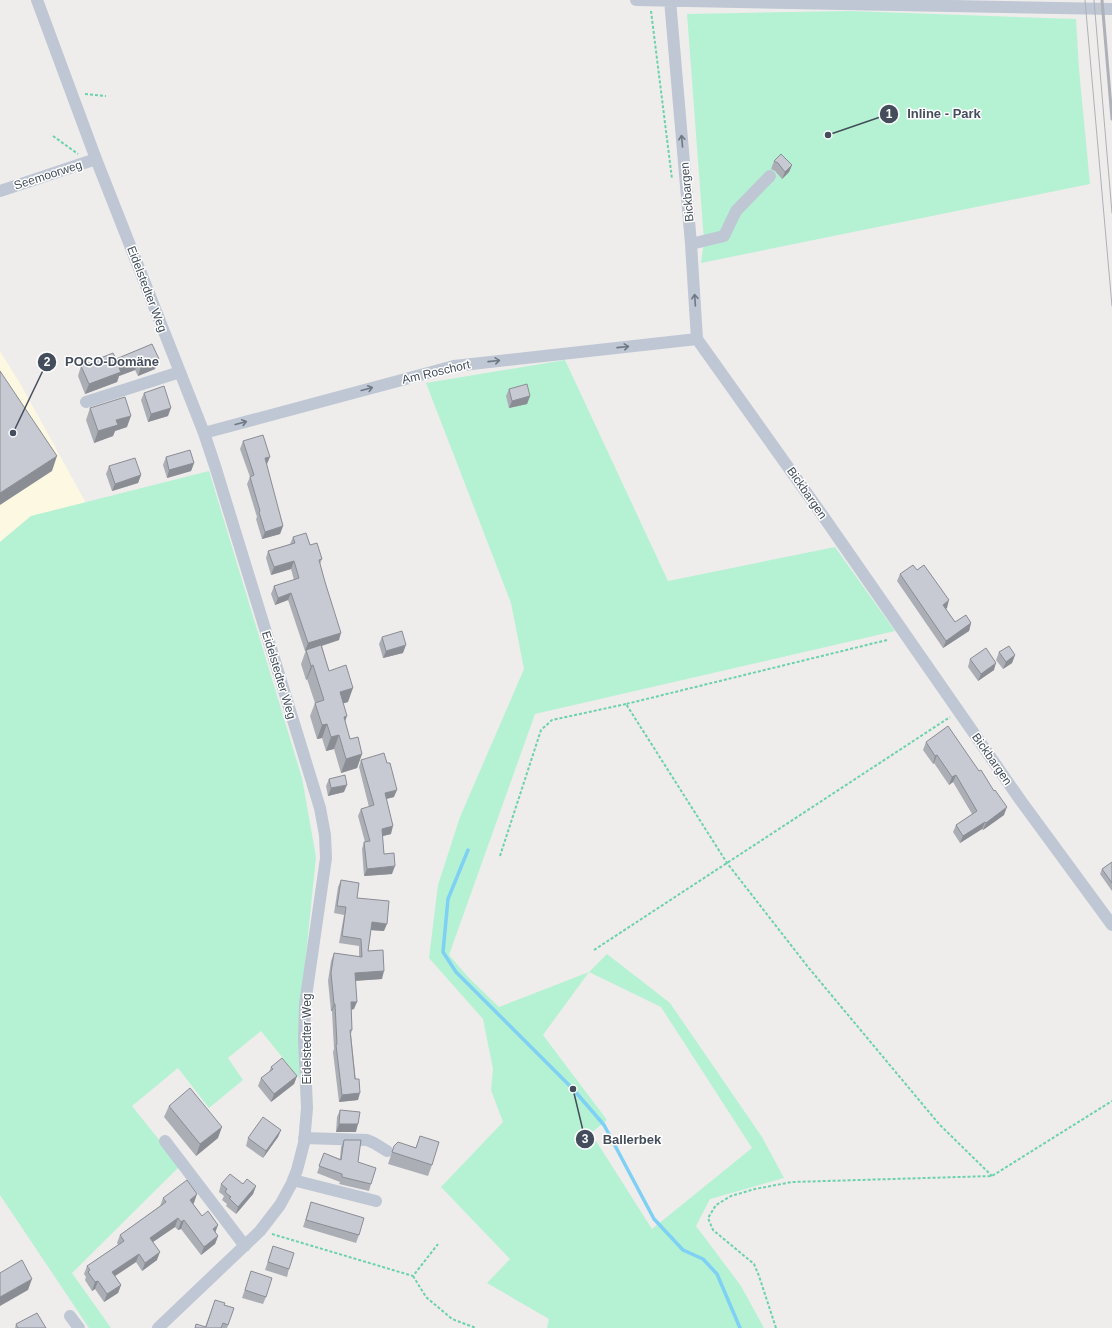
<svg xmlns="http://www.w3.org/2000/svg" width="1112" height="1328" font-family="Arial,sans-serif">
	<style>
		.commercial { fill: #fdf8e2 }
		.green { fill: #b5f2d3; fill-rule: evenodd }
		.lines { fill: none; stroke-linecap: round; stroke-linejoin: round }
		.stream { stroke: #7ed0f4; stroke-width: 3.5 }
		.path { stroke: #6ad3aa; stroke-width: 2; stroke-dasharray: 3 2; stroke-linecap: butt }
		.minor { stroke: #bec7d3; stroke-width: 12 }
		.tram { stroke: #aeb1b8; stroke-width: 1 }
		.rail { stroke: #aeb1b8; stroke-width: 3 }
		.wall { fill: #abaeb5 }
		.shaded-wall { fill: #8b8d94 }
		.building { fill: #c7cad3; stroke: #8b8d94 }
		.oneway { stroke: #6e7885 }
		.labels { text-anchor: middle; stroke-width: 3; stroke-linejoin: round; paint-order: stroke }
		.street-label { font-size: 12px; fill: #434d5b; stroke: #fff }
		.leader { fill: none; stroke: #434d5b; stroke-width: 1.5 }
		.callout-dot { fill: #434d5b; stroke: #fff; stroke-width: 1.5 }
		.mark-label { font-size: 12px; text-anchor: middle; font-weight: bold; fill: #fff }
		.callout-label { font-size: 13px; text-anchor: middle; font-weight: bold; fill: #434d5b; stroke: #fff; stroke-width: 3; stroke-linejoin: round; paint-order: stroke }
	</style>
	<rect width="100%" height="100%" fill="#efecec"/>
	<!-- commercial -->
	<path class="commercial" d="M0,351L21,385L86,503L31,516L0,542Z"/>
	<!-- green -->
	<path class="green" d="M850,11L1076,19L1079,69L1090,184L701,263L704,241L687,14Z
		M565,360L668,581L835,547L895,631L535,714L449,955L469,978L499,1007L589,972L607,954L670,1003L762,1137L784,1178L710,1199L696,1226L741,1286L764,1328H547L549,1319L487,1283L510,1259L441,1187L503,1122L491,1090L493,1069L483,1019L429,958L438,885L460,817L524,669L511,603L426,383ZM589,972L661,1007L752,1148L652,1229L591,1133L607,1120L543,1035Z
		M209,471L302,778L316,857L299,1023V1078L261,1031L228,1058L243,1080L209,1108L178,1068L132,1106L180,1166L72,1273L111,1328H89L0,1195V542L31,516Z"/>
	<g class="lines">
		<!-- stream -->
		<path class="stream" d="M468,850L448,899L443,952L456,972L573,1089L604,1125L654,1219L683,1250L703,1259L717,1274L740,1328"/>
		<!-- path -->
		<path class="path" d="M651,11L672,179
			M85,94L106,96
			M53,136L78,154
			M887,640L626,704L727,863L808,967L939,1124L992,1176
			M500,856L541,730L552,720L626,704
			M594,950L950,717
			M272,1234L413,1276L438,1244
			M413,1276L426,1297L452,1319L476,1328
			M776,1328L759,1276L754,1264L713,1230L708,1218L716,1205L731,1196L755,1189L792,1182L992,1176L1112,1101"/>
		<!-- minor -->
		<path class="minor" d="M37,0L96,159L204,433L215,466L320,808L325,835L326,858L305,1004L304,1039L307,1108L304,1143L297,1170L292,1183L280,1205L260,1231L158,1328
			M636,0L1112,9
			M670,0L691,244L697,339L823,516L1021,801L1112,925
			M0,191L96,159
			M691,244L724,236L736,211L770,176
			M86,402L180,372
			M204,433L454,366L697,339
			M304,1138L367,1140L374,1143L387,1151
			M165,1141L245,1246
			M293,1180L376,1201
			M70,1316L79,1328"/>
		<!-- tram -->
		<path class="tram" d="M1085,0L1112,306
			M1094,0L1112,213"/>
		<!-- rail -->
		<path class="rail" d="M1102,0L1112,119"/>
	</g>
	<!-- wall -->
	<path class="wall" d="M774,161L792,165L789,172L782,179L775,171L771,169Z
		M152,344L155,369L138,376L135,370L119,376L117,382L85,394L78,376L81,366L116,359Z
		M509,389L530,396L527,404L509,408L506,396Z
		M144,393L168,416L148,422L141,400Z
		M90,408L127,427L115,431L113,436L94,443L86,420Z
		M243,441L267,464L266,465L283,526L280,534L262,539L256,519L257,517L247,484L250,477L240,449Z
		M166,457L194,463L191,471L167,478L163,465Z
		M109,466L141,475L138,483L112,491L106,474Z
		M293,537L310,545L322,559L320,564L339,640L322,646L329,671L348,702L343,703L345,722L350,739L362,754L357,768L341,773L334,749L326,751L322,738L317,739L310,716L315,703L307,679L306,680L301,664L306,650L305,651L288,600L275,605L271,594L274,586L294,580L291,569L271,575L266,558L268,551L290,544Z
		M917,570L947,608L946,609L955,622L971,623L969,631L943,648L897,581L900,574Z
		M382,637L403,653L383,658L379,644Z
		M999,652L1015,655L1012,663L1003,669L996,660Z
		M970,659L994,670L978,681L968,667Z
		M926,742L1004,815L983,830L982,829L960,843L953,832L956,825L972,814L953,782L949,785L934,763L933,764L923,750Z
		M361,760L394,797L386,799L391,834L382,836L384,854L392,874L364,876L362,849L364,842H365L358,816L361,809L369,807L359,767Z
		M329,779L344,792L328,796L326,786Z
		M1112,862V891L1100,874L1102,869Z
		M341,880L357,898L384,931L371,930L368,951L382,979L355,981L354,1009L351,1010L352,1030L351,1034L358,1100L339,1102L333,1052L334,1049L332,1011H331L328,981L331,961L334,953L359,957V946L339,943L344,915L334,913L338,887Z
		M271,1067L297,1076L294,1084L271,1102L258,1086L261,1078L269,1072Z
		M169,1106L218,1138L196,1156L164,1117Z
		M340,1110L356,1132H336L337,1117Z
		M281,1130L278,1137L263,1158L246,1146L248,1138Z
		M420,1136L432,1165L428,1176L388,1164L394,1146L416,1147Z
		M344,1140L371,1184L369,1191L339,1184L340,1182L317,1173L324,1153L340,1159L341,1147Z
		M221,1184H243L256,1186L253,1194L236,1214L226,1206L227,1204L222,1200L224,1196L219,1192Z
		M163,1198L194,1203L193,1204L202,1216L218,1225L215,1232L218,1236L215,1244L201,1255L181,1229L178,1230L175,1227L153,1242L157,1260L142,1271L136,1262L115,1276L121,1285L118,1293L104,1302L95,1289L92,1291L85,1280L86,1277L84,1274L87,1266L118,1245L117,1243L120,1235L160,1206Z
		M311,1202L359,1235L356,1243L303,1227Z
		M273,1246L289,1269L287,1277L265,1270Z
		M251,1271L266,1297L263,1304L242,1298Z
		M215,1300L224,1305L234,1308L227,1328H195L196,1324L205,1327Z
		M16,1324L46,1328H15Z"/>
	<!-- shaded-wall -->
	<path class="shaded-wall" d="M792,165L789,172L782,179L785,172Z
		M159,359L155,369L138,376L141,366Z
		M139,360L135,370L119,376L117,382L85,394L89,384L119,368Z
		M530,396L527,404L509,408L512,401Z
		M171,408L168,416L148,422L151,414Z
		M131,416L127,427L115,431L113,436L94,443L98,431L116,420Z
		M57,456L52,471L0,505V493Z
		M270,457L267,464L262,466L265,458Z
		M194,463L191,471L167,478L169,470Z
		M141,475L138,483L112,491L115,484Z
		M283,526L280,534L262,539L265,532Z
		M294,561L291,569L271,575L274,567Z
		M291,593L288,600L275,605L278,598Z
		M949,600L947,608L940,612L943,605Z
		M971,623L969,631L943,648L946,641Z
		M341,633L339,640L305,651L308,643Z
		M406,645L403,653L383,658L386,651Z
		M1015,655L1012,663L1003,669L1006,662Z
		M996,663L994,670L978,681L981,674Z
		M313,665L307,679L306,680L311,666Z
		M353,688L348,702L335,706L340,692Z
		M347,716L342,730L344,717Z
		M327,724L322,738L317,739L322,725Z
		M339,735L334,749L326,751L331,737Z
		M362,754L357,768L341,773L346,759Z
		M937,755L934,763L933,764L935,756Z
		M956,775L953,782L949,785L952,777Z
		M347,785L344,792L328,796L331,788Z
		M397,790L394,797L382,800L385,793Z
		M1007,807L1004,815L983,830L986,823Z
		M985,822L982,829L960,843L963,836Z
		M393,826L391,834L379,837L382,829Z
		M395,866L392,874L364,876L367,869Z
		M372,922L387,924L384,931L370,930Z
		M384,971L382,979L352,981L355,973Z
		M351,1002H357L354,1009L348,1010Z
		M334,1004H335L332,1011H331Z
		M297,1076L294,1084L271,1102L274,1094Z
		M360,1093L358,1100L339,1102L342,1095Z
		M339,1124H358L356,1132H336Z
		M222,1127L218,1138L196,1156L200,1144Z
		M281,1130L278,1137L263,1158L266,1151Z
		M256,1186L253,1194L236,1214L238,1207Z
		M197,1194L194,1203L187,1208L190,1200Z
		M178,1218L175,1227L147,1246L150,1238Z
		M184,1220L181,1229L178,1230L181,1222Z
		M218,1225L215,1233L213,1229Z
		M218,1236L215,1244L201,1255L204,1247Z
		M160,1252L157,1260L142,1271L145,1263Z
		M139,1254L136,1262L109,1280L112,1272Z
		M32,1279L28,1290L0,1306V1297Z
		M98,1281L95,1289L92,1291L95,1282Z
		M121,1285L118,1293L104,1302L107,1294Z"/>
	<!-- building -->
	<path class="building" d="M781,154L792,165L785,172L778,163L774,161Z
		M152,344L159,359L141,366L139,360L119,368L121,372L89,384L81,366L113,353L116,359Z
		M0,371L57,456L0,493Z
		M527,384L530,396L512,401L509,389Z
		M164,386L171,408L151,414L144,393Z
		M125,397L131,416L116,420L118,425L98,431L90,408Z
		M263,435L270,457L265,458L283,526L265,532L259,512L260,511L250,477L254,475L243,441Z
		M190,450L194,463L169,470L166,457Z
		M135,458L141,475L115,484L109,466Z
		M306,533L310,545L317,543L322,559L319,560L325,582L341,633L308,643L291,593L278,598L274,586L299,578L294,561L274,567L268,551L295,543L293,537Z
		M913,565L917,570L924,565L949,600L943,605L955,622L966,615L971,623L946,641L900,574Z
		M402,631L406,645L386,651L382,637Z
		M321,645L329,671L346,665L353,688L340,692L347,716L344,717L350,739L358,737L362,754L346,759L339,735L331,737L327,724L322,725L315,703L324,700L313,665L311,666L306,650Z
		M1009,646L1015,655L1006,662L999,652Z
		M986,648L996,663L981,674L970,659Z
		M948,726L979,771L981,770L994,791L995,790L1007,807L986,823L985,822L963,836L956,825L977,811L956,775L952,777L937,755L935,756L926,742Z
		M384,753L387,763H390L397,790L385,793L393,826L382,829L384,854L394,853L395,866L367,869L364,842L370,841L361,809L374,805L361,760Z
		M345,775L347,785L331,788L329,779Z
		M1112,862V883L1102,869Z
		M341,880L359,883L357,898L389,901L387,924L372,922L368,951L383,950L384,971L355,973L357,1002H351L352,1030H350L355,1079H359L360,1093L342,1095L336,1045L337,1044L335,1004H334L331,973L334,953L362,957L361,939L342,936L346,907L337,906Z
		M282,1058L297,1076L274,1094L261,1078L273,1069L271,1067Z
		M190,1088L222,1127L200,1144L169,1106Z
		M340,1110L360,1112L358,1124H339Z
		M263,1117L281,1130L266,1151L248,1138Z
		M420,1136L439,1142L432,1165L392,1152L394,1146L398,1142L416,1148Z
		M344,1140H361L358,1162L376,1168L371,1184L342,1177V1174L319,1166L324,1153L341,1160Z
		M230,1174L243,1184L247,1179L256,1186L238,1207L229,1198L231,1197L225,1192L227,1189L221,1184Z
		M187,1180L197,1194L190,1200L202,1216L208,1211L218,1225L213,1229L218,1236L204,1247L184,1220L181,1222L178,1218L150,1238L160,1252L145,1263L139,1254L112,1272L121,1285L107,1294L98,1281L95,1282L88,1272L90,1270L87,1266L124,1241L120,1235L166,1202L163,1198Z
		M311,1202L364,1218L359,1235L306,1220Z
		M273,1246L294,1253L289,1269L268,1262Z
		M22,1260L32,1279L0,1297V1273Z
		M251,1271L272,1278L266,1297L245,1290Z
		M215,1300L225,1303L224,1305L234,1308L228,1325L223,1323L221,1328H195L196,1324L206,1327Z
		M37,1313L46,1328H18L16,1324Z"/>
	<!-- one-way arrows -->
	<defs><path id="oneway-shaft" d="M-6 0H5M1.5-3L5.5 0L1.5 3" fill="none" stroke-width="1.6" stroke-linecap="round" stroke-linejoin="round"/></defs>
	<g class="oneway">
		<use href="#oneway-shaft" transform="translate(682 141) rotate(-95)"/>
		<use href="#oneway-shaft" transform="translate(695 300) rotate(-94)"/>
		<use href="#oneway-shaft" transform="translate(623 347) rotate(-6)"/>
		<use href="#oneway-shaft" transform="translate(494 361) rotate(-6)"/>
		<use href="#oneway-shaft" transform="translate(367 389) rotate(-15)"/>
		<use href="#oneway-shaft" transform="translate(241 423) rotate(-15)"/>
	</g>
	<g class="labels">
		<!-- street labels -->
		<g class="street-label">
			<text transform="translate(48 175) rotate(-18)" y="4">Seemoorweg</text>
			<text transform="translate(687 192) rotate(-95)" y="4">Bickbargen</text>
			<text transform="translate(147 289) rotate(69)" y="4">Eidelstedter Weg</text>
			<text transform="translate(436 372) rotate(-13)" y="4">Am Roschort</text>
			<text transform="translate(807 493) rotate(55)" y="4">Bickbargen</text>
			<text transform="translate(279 675) rotate(73)" y="4">Eidelstedter Weg</text>
			<text transform="translate(992 759) rotate(55)" y="4">Bickbargen</text>
			<text transform="translate(307 1039) rotate(-90)" y="4">Eidelstedter Weg</text>
		</g>
	</g>
	<!-- callouts -->
	<path class="leader" d="M828 135L889 114M13 433L47 362M573 1089L585 1139"/>
	<g class="callout-dot">
		<circle cx="828" cy="135" r="4"/>
		<circle cx="13" cy="433" r="4"/>
		<circle cx="573" cy="1089" r="4"/>
		<circle cx="889" cy="114" r="10"/>
		<circle cx="47" cy="362" r="10"/>
		<circle cx="585" cy="1139" r="10"/>
	</g>
	<g class="mark-label">
		<text x="889" y="118">1</text>
		<text x="47" y="366">2</text>
		<text x="585" y="1143">3</text>
	</g>
	<g class="callout-label">
		<text x="944" y="118">Inline - Park</text>
		<text x="112" y="366">POCO-Domäne</text>
		<text x="632" y="1144">Ballerbek</text>
	</g>
</svg>
